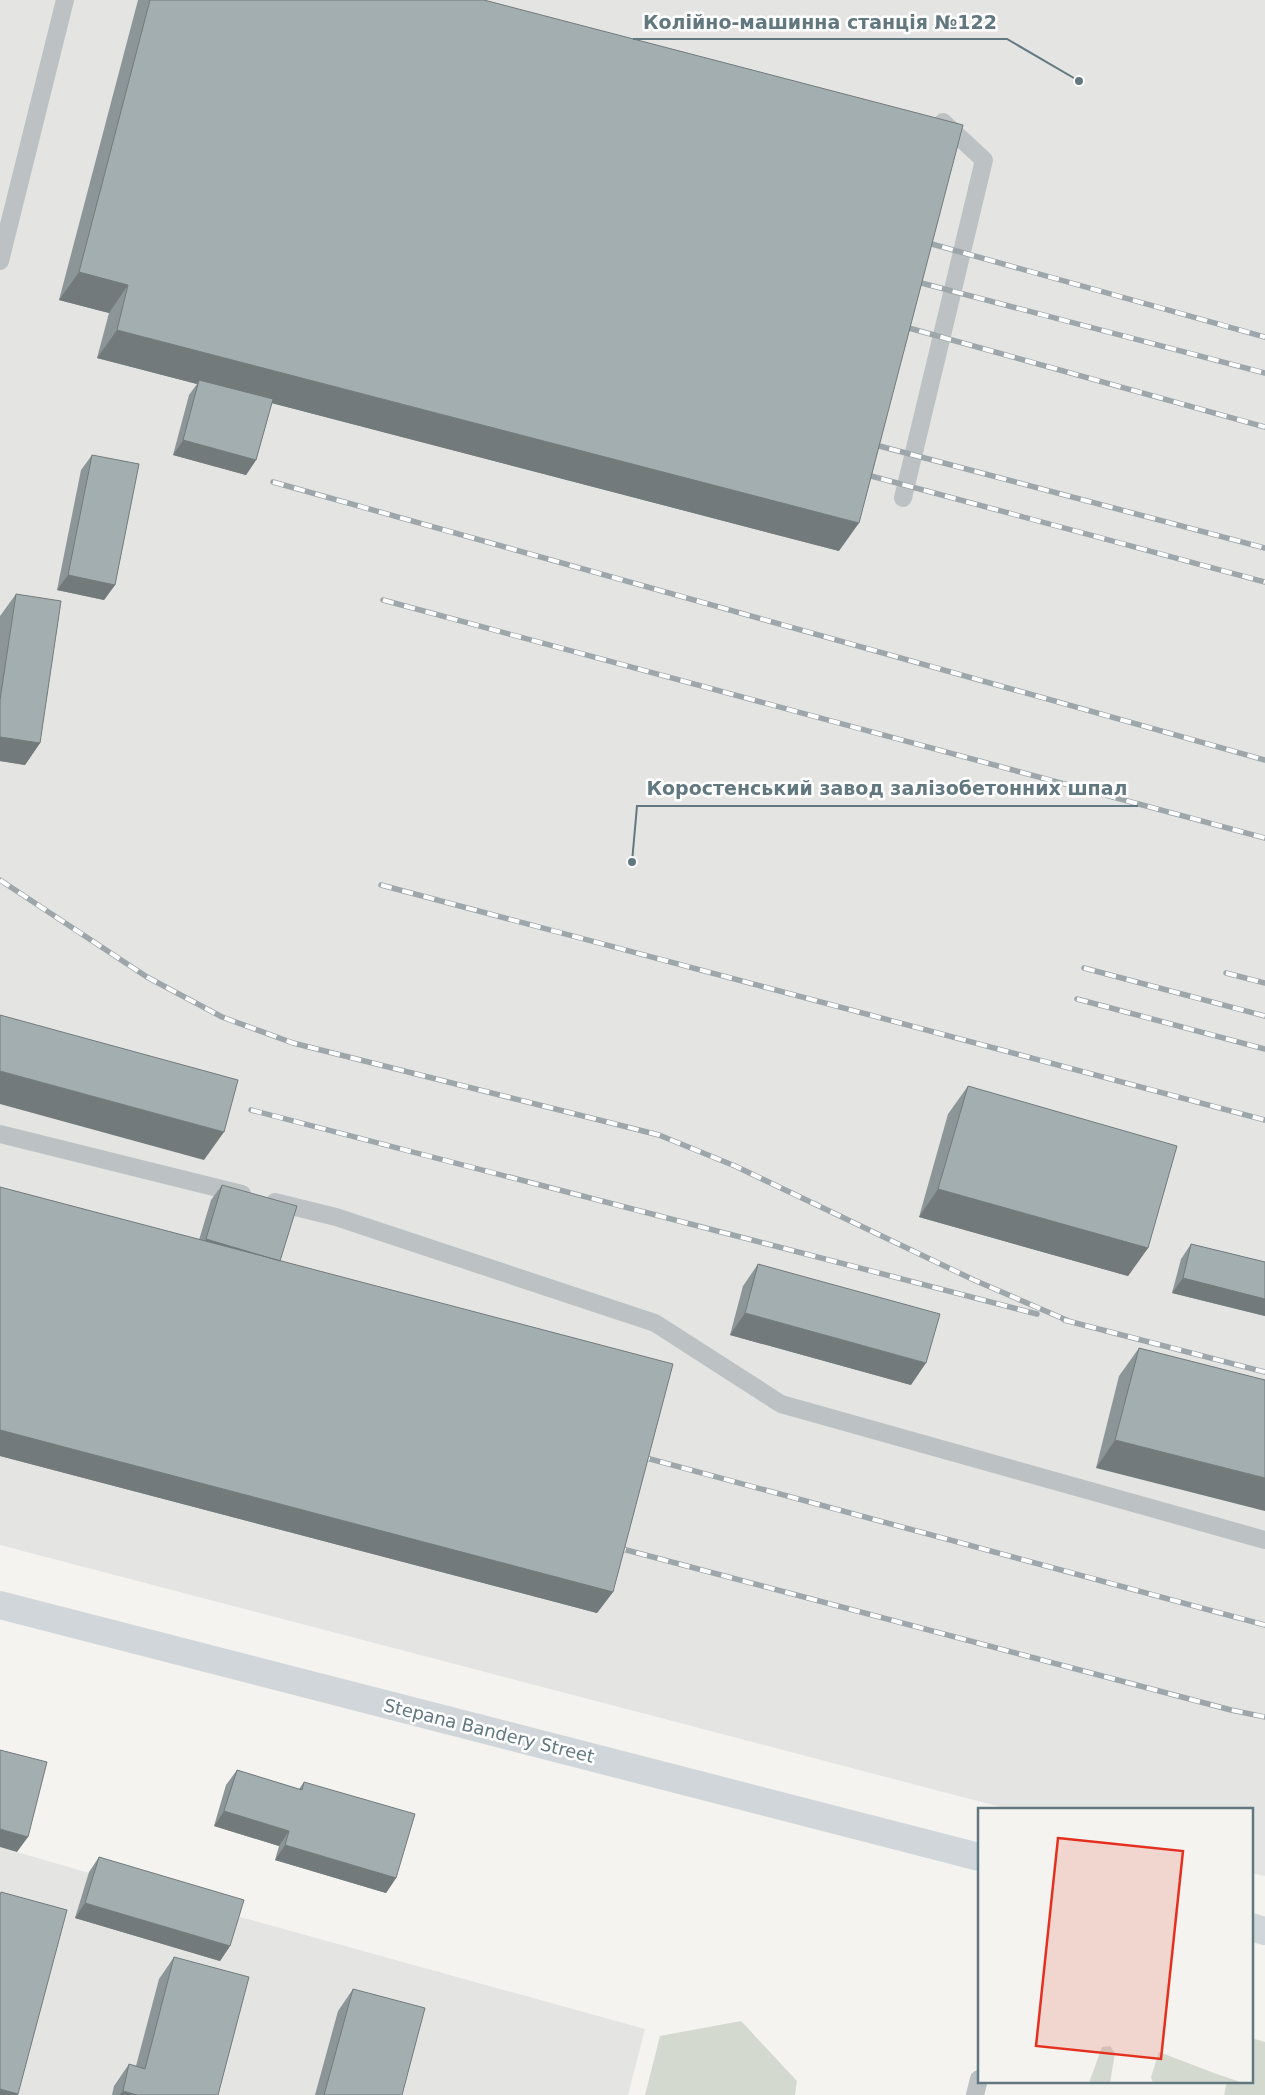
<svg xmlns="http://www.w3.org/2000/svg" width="1265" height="2095" font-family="'DejaVu Sans',sans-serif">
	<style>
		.built { fill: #e4e5e3 }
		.green { fill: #d4d9cf }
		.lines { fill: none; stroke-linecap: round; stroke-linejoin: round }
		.lane { stroke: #bcc2c4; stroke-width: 18 }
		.secondary { stroke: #d0d6d9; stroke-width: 28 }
		.rail-casing { stroke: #9da6aa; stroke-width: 5.5 }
		.rail { stroke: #fff; stroke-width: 4; stroke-dasharray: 11; stroke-linecap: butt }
		.wall { fill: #8c9698 }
		.shaded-wall { fill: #727a7c }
		.building { fill: #a3aeb1; stroke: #727a7c }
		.labels { text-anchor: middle; stroke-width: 5; stroke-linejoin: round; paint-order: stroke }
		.street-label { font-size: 18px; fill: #627881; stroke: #fff }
		.view { fill: #e5301e; fill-opacity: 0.15; stroke: #e5301e; stroke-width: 2.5 }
		.inset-edge { fill: none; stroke: #627881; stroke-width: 2.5 }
		.leader { fill: none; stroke: #627881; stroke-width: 2 }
		.callout-dot { fill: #627881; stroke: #fff; stroke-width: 2 }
		.callout-label { font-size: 19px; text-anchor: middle; font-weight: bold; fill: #627881; stroke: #fff; stroke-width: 5; stroke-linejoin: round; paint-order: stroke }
	</style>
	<rect width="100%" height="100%" fill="#f4f3ef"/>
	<!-- built -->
	<path class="built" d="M0,0H1265V1876L1251,1873V1809H1008L0,1545Z
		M0,1847L233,1915L645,2029L628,2095H0Z"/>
	<!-- green -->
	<path class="green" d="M741,2021L797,2081L795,2095H645L660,2036Z
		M1251,2038L1265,2042V2095H1224L1227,2081H1251Z"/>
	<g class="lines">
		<!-- lane -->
		<path class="lane" d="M0,261L65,0
			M903,498L984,160L943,122
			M0,1134L242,1194
			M275,1202L336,1217L655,1323L781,1404L1265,1540
			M975,2095L979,2079"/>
		<!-- secondary -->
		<path class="secondary" d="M0,1605L979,1857
			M1251,1927L1265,1931"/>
		<defs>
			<path id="rail" d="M921,241L1265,337
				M910,280L1265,373
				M898,325L1265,427
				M868,443L1265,548
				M860,473L1265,582
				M273,482L1265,760
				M383,600L1265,838
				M0,880L147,977L222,1017L293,1043L659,1135L735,1166L974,1280L1071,1322
				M381,885L1265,1120
				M1084,968L1265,1016
				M1226,973L1265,983
				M1077,999L1265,1049
				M251,1110L1037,1314
				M1064,1320L1265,1372
				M639,1456L1265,1625
				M615,1547L1231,1710L1265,1717"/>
		</defs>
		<!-- rail casing -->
		<use href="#rail" class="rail-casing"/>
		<!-- rail -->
		<use href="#rail" class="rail"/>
	</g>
	<!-- wall -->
	<path class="wall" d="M138,0H484L839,551L272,403L256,460L246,475L173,455L189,395L197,384L97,358L109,313L59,300Z
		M92,455L115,585L104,600L57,590L81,470Z
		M16,594L40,743L25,765L0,761V616Z
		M968,1086L1148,1248L1128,1276L919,1217L948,1114Z
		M222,1185L280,1261L613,1592L597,1613L0,1456V1187L199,1240L211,1200Z
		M1191,1244L1265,1262V1316L1172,1293L1181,1259Z
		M758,1264L911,1385L730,1335L743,1286Z
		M1139,1348L1265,1380L1096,1468L1119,1376Z
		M237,1770L299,1789L304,1782L396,1878L386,1893L275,1860L279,1846L214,1826L226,1785Z
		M99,1857L230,1946L220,1961L75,1918L89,1872Z
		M174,1957L218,2095H112L114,2086L129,2064L136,2066L159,1979Z
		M353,1989L402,2095H315L338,2011Z"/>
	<!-- shaded-wall -->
	<path class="shaded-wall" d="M79,272L128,285L109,313L59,300Z
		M117,330L859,523L839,551L198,384L199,380L197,384L97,358Z
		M183,440L256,460L246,475L173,455Z
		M68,575L115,585L104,600L57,590Z
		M0,737L40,743L25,765L0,761Z
		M0,1071L224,1132L204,1160L0,1104Z
		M938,1189L1148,1248L1128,1276L919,1217Z
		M206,1239L280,1261L195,1254Z
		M1183,1278L1265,1299V1316L1172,1293Z
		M745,1313L926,1363L911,1385L730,1335Z
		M0,1430L613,1592L597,1613L0,1456Z
		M1115,1440L1265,1478V1511L1096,1468Z
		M224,1811L289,1831L279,1846L214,1826Z
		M0,1829L28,1837L17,1852L0,1847Z
		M285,1845L396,1878L386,1893L275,1860Z
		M85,1903L230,1946L220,1961L75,1918Z
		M0,2089L18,2094V2095H0Z
		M123,2091L137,2095H119Z"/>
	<!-- building -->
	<path class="building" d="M150,0H484L963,125L859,523L117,330L128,285L79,272Z
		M199,380L273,399L256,460L183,440Z
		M92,455L139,464L115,585L68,575Z
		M16,594L61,601L40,743L0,737V700Z
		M0,1015L238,1080L224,1132L0,1071Z
		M968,1086L1177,1146L1148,1248L938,1189Z
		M222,1185L297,1206L280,1261L206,1239Z
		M0,1187L673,1364L613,1592L0,1430Z
		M1191,1244L1265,1262V1299L1183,1278Z
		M758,1264L940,1314L926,1363L745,1313Z
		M1139,1348L1265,1380V1478L1115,1440Z
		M0,1750L47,1762L28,1837L0,1829Z
		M237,1770L302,1790L304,1782L415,1814L396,1878L285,1845L289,1831L224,1811Z
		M99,1857L244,1900L230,1946L85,1903Z
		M1,1892L67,1910L18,2094L0,2089V1895Z
		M174,1957L249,1977L218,2095H137L123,2091L129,2064L145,2069Z
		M353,1989L425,2008L402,2095H324Z"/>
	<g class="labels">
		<!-- street labels -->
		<g class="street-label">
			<text transform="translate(489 1731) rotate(14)" y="6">Stepana Bandery Street</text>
		</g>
	</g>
	<!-- overview -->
	<g transform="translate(978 1808)">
		<rect width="275" height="275" fill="#f4f3ef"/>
		<path d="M132,238L137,245L132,275H111L124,239ZM181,244L236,265L265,275H175L173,269Z" fill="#d4d9cf"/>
		<path class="view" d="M80,30L205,43L183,251L58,238Z"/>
		<rect width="275" height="275" class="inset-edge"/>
	</g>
	<!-- callouts -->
	<path class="leader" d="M1079 81L1007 39H633M632 862L637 806H1138"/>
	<g class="callout-dot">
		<circle cx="1079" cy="81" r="5"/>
		<circle cx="632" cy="862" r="5"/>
	</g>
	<g class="callout-label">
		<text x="820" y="29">Колійно-машинна станція №122</text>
		<text x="887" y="795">Коростенський завод залізобетонних шпал</text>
	</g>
</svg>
